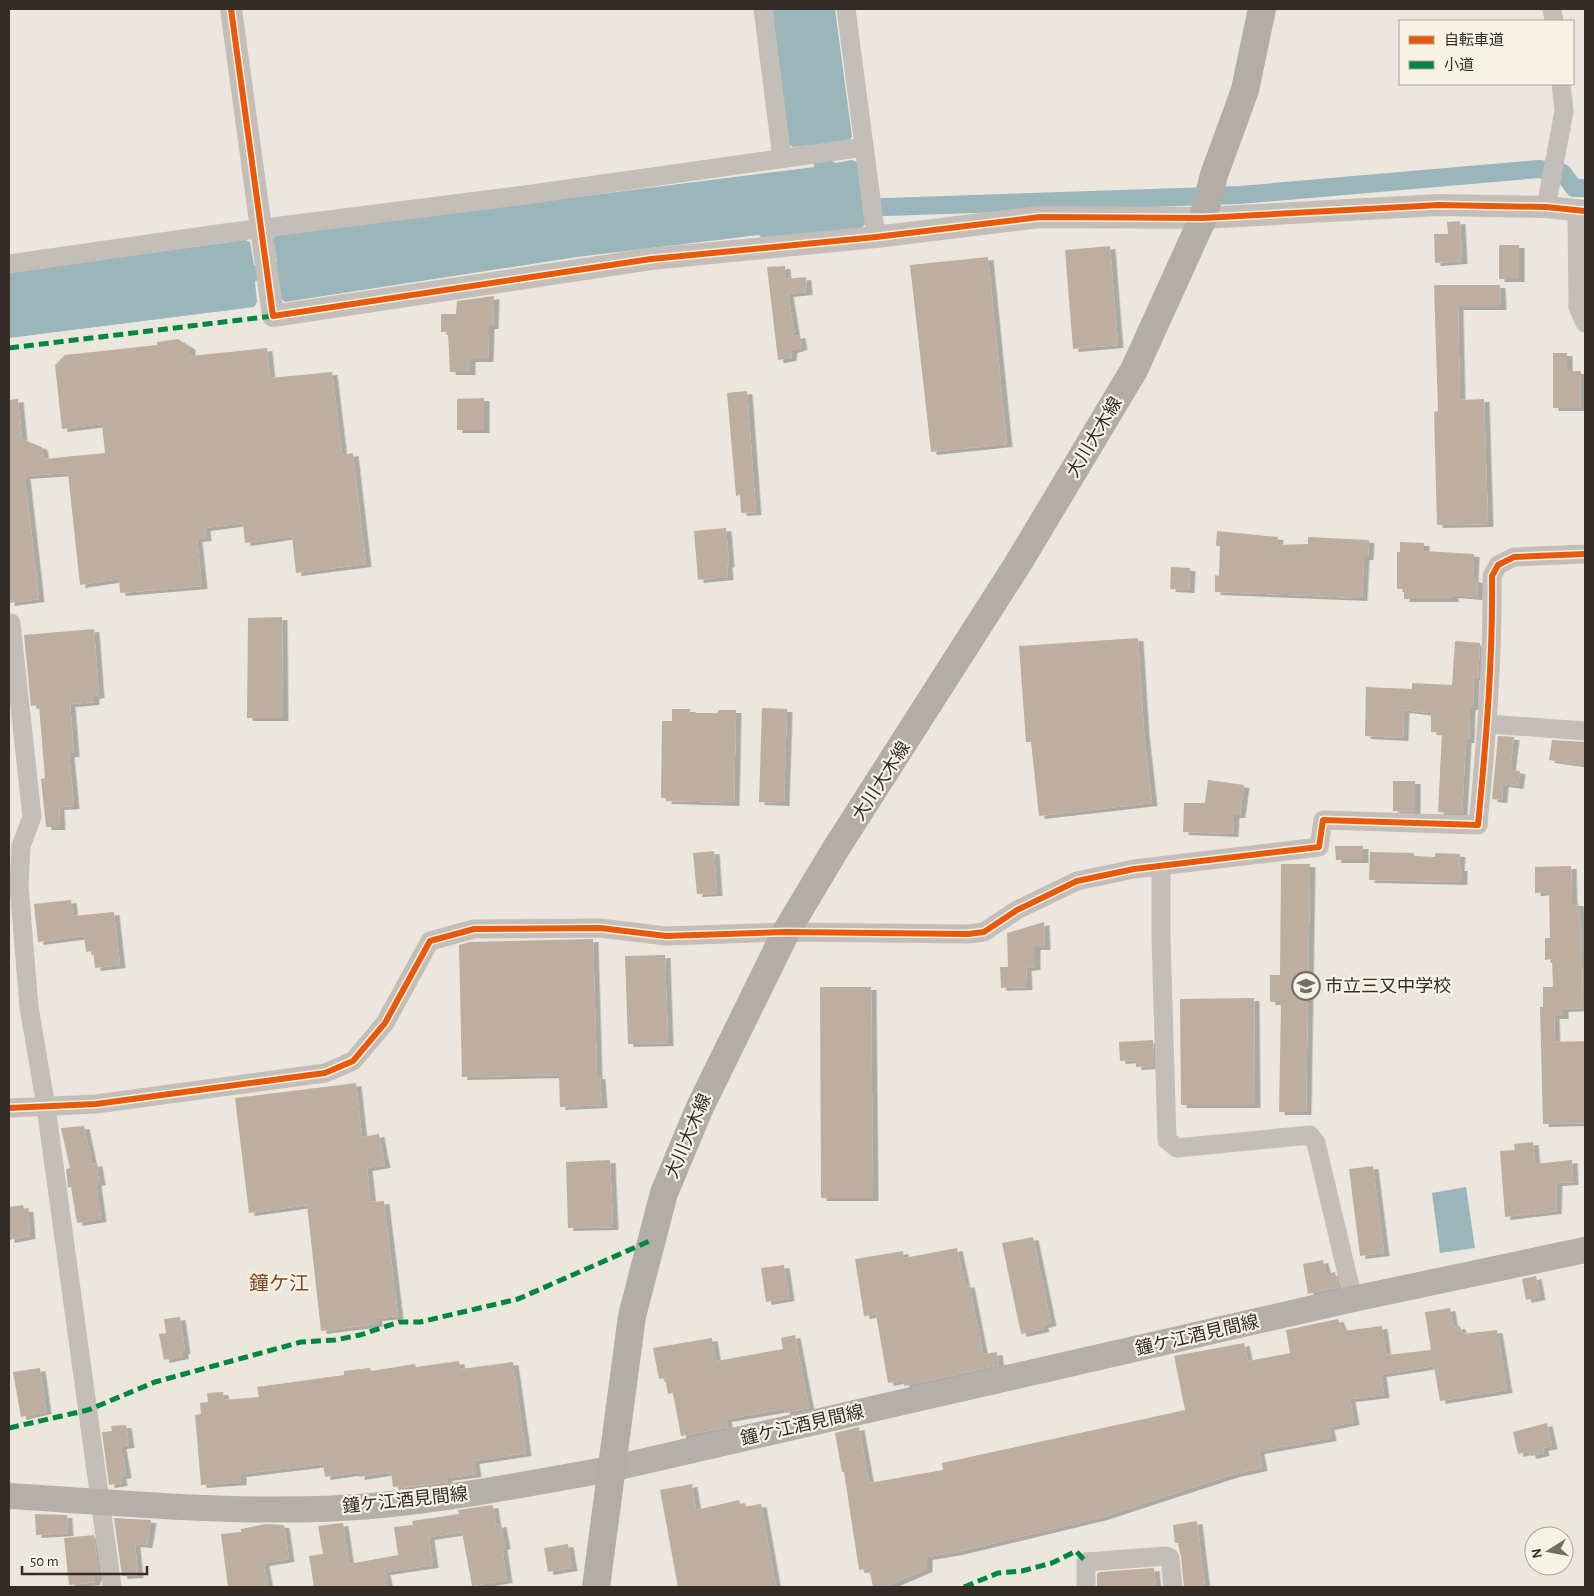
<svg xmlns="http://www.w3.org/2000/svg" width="1594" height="1596" font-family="'Alegreya Sans','Noto Sans JP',sans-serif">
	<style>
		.water { fill: #9bb6ba }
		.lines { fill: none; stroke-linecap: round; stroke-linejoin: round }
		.canal { stroke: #9bb6ba; stroke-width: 18 }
		.building { fill: #beaea0; filter: url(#shadow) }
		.minor { stroke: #c3beb7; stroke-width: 19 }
		.tertiary { stroke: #c3beb7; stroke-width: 22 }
		.secondary { stroke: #b4afa8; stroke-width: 26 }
		.primary { stroke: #b2ada6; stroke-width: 28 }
		.quiet { stroke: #00873e; stroke-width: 5; stroke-dasharray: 10 5; stroke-linecap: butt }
		.cycleway-casing { stroke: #f8f2e5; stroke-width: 9 }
		.cycleway { stroke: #e8590c; stroke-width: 6 }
		.labels { text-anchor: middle; stroke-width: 4.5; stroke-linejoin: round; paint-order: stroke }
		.street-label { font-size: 18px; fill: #332c26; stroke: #f8f2e5 }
		.poi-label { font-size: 18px; fill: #332c26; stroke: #f8f2e5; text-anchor: start }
		.quarter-label { font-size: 20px; fill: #7f4723; stroke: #f8f2e5 }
	</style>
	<defs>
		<filter id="shadow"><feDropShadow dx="5.5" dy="3" stdDeviation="0" flood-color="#0004"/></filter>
	</defs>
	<rect width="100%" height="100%" fill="#ebe7de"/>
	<!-- water -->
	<path class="water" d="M771,9H835L852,137L849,140L830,143L832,161L836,163L852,160L857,162L866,223L860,230L763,239L759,235L577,257L285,302L281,299L278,279L255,281L257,302L254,307L9,338V272L245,240L250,242L254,265L277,262L273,238L276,235L814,167L813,145L793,147L789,145Z
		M1466,1187L1475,1248L1440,1253L1432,1193Z"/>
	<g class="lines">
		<!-- canal -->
		<path class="canal" d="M857,208L1240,195L1539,169L1563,173L1574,188H1585"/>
	</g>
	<!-- building -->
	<path class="building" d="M1460,221L1462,261L1435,263L1434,234H1448L1447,222Z
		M1499,245H1519V279H1499Z
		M1110,246L1118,345L1073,349L1065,250Z
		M988,257L1007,444L931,452L910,265Z
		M785,266L786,279L806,277L807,292L788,294L795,336L800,335L802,347L792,350L791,358L778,360L767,267Z
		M1434,285H1500L1501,307H1458L1460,400L1484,399L1488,524L1437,525L1434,412L1438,411Z
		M494,296L493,326H489L488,359H470V372H450L448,332H441V314H456L457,301Z
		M178,339L190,347V356L267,348L270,378L332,372L342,455L353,453L366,564L296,573L292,536L245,543L243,523L205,528L206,538L197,539L202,586L120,593L119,579L80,585L68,473L25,476L39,599L9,603V400L18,399L22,439L42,447L44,459L105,453L102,424L62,429L55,365L65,355L157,345V342Z
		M1553,353H1567V371H1581L1580,408H1553Z
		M747,391L756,512L741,513L740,495L736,496L727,393Z
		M484,398V430H457V399Z
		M726,528L729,564L727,565L728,577L698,580L694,531Z
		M1217,531L1278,537L1277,545L1308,544V537L1369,540L1368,557H1364L1362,598L1215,592V575L1219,576L1220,546H1216Z
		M1400,542L1424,543V551L1474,554L1473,579L1478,580L1477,597L1453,595V599H1404V589H1397V552H1400Z
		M1171,567L1190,568L1189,590L1170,589Z
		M282,617L283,718H247L248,618Z
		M94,629L99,695L94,696V702L70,704L74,754H69L74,806L59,807L60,827H46L41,779L45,778L39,705L31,706L24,635Z
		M1138,638L1144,733L1152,803L1039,816L1031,742H1026L1019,646Z
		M1455,641L1480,643L1478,678L1474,677L1473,707H1470L1469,740H1466L1462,813L1438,812L1442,733L1431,732V713L1404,710L1403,738L1365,736L1366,687L1412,689V683L1452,685Z
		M762,708L787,709L784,803L759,802Z
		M672,709H690V713H718V710H736L734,803L666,801V798H661L662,721H672Z
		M1498,736L1514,737L1510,770L1520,771L1518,786L1503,784L1502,800L1492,799Z
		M1552,740L1585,742V765L1549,760Z
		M1208,780L1244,785L1240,815H1234L1233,834L1183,832L1184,803H1205Z
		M1393,781H1415V812L1393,811Z
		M1335,846H1363V860H1336Z
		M714,851L717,893L697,894L693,853Z
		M1370,852L1414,853V856L1435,857V853L1460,854L1459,868H1462V882L1369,880Z
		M1281,864H1310L1306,1112H1279L1281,1002H1270V975H1280Z
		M1571,866L1572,903H1578L1581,926L1583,1008L1563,1009V1016H1554L1555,1042L1585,1041V1123L1543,1124L1540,1007H1543V987H1553L1552,959L1545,960V938H1550L1549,892L1535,893V867Z
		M71,900L73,916L114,912L120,965L95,968L93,951L86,952L84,936L38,942L34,904Z
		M1044,922L1045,947H1035V967L1026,968L1027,987L1001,988L1000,967H1008L1007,933Z
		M593,939L597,1076H600L602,1105L560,1107L559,1075L462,1077L459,945L470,942Z
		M665,955L668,1043L628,1044L625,956Z
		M820,987H871L873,1198H821Z
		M1254,998L1255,1105H1181L1180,999Z
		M1153,1040L1154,1066L1136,1067V1060L1120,1061L1119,1042Z
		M356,1083L362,1137L379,1134L382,1151L385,1165L367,1168L371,1202L384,1201L398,1316L377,1318V1324L321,1331L307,1205L249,1213L235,1098Z
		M84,1126L92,1164L97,1163L100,1182L96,1183L101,1219L77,1223L71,1187L68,1188L66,1169L70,1168L61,1128Z
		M1533,1142L1535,1164L1572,1160L1573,1182L1557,1183L1556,1211L1505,1217L1500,1151L1515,1150L1514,1144Z
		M610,1160L613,1227L568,1228L566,1162Z
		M1373,1166L1384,1253L1360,1256L1349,1169Z
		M23,1205L24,1209H28L30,1236L9,1240V1207Z
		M1033,1237L1051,1323L1043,1325L1044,1329L1021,1334L1002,1243Z
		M957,1248L965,1285L969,1284L983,1354L997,1352L999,1365L904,1386L903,1380L888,1383L876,1314L864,1316L855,1259L903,1251L904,1258Z
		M1323,1260L1326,1274L1335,1272L1339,1287L1308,1294L1303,1264Z
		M784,1265L789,1298L766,1302L761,1268Z
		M1536,1276L1540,1297L1526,1300L1522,1279Z
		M1450,1308L1453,1327L1460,1326L1462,1334L1497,1330L1507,1390L1440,1401L1434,1366L1381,1374L1384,1395L1350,1399L1354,1422L1329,1427L1331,1438L1259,1451L1262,1468L1234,1474L1102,1517L957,1552L927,1557V1569L885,1587H873L869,1569L859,1570L844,1472H842L835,1433L859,1427L869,1483L943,1470L942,1463L1185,1410L1174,1356L1244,1343L1248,1361L1290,1353L1286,1330L1338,1319L1343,1331L1382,1326L1386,1355L1431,1350L1425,1312Z
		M180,1317L185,1351H183V1356L164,1360L159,1334L166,1333L164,1319Z
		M795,1335L809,1408L785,1413L784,1409L726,1419L728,1427L681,1436L673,1393L668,1394L665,1378L659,1379L653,1348L712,1338L716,1361L783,1349L781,1338Z
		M459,1361L460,1369L513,1362L526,1453L474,1461L476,1474L447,1478L448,1482L401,1488V1486L393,1487L391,1472L359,1477V1472L325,1477L323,1464L241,1474V1482L201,1485L195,1415L201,1414L200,1403L208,1402L207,1393L223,1392L224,1400L259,1397L257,1387L344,1375V1371L370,1368L371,1371L415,1364L416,1367Z
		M40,1368L46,1411L21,1417L13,1372Z
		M1547,1423L1552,1446L1543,1448L1544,1453L1531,1456L1529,1451L1518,1454L1513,1432Z
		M126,1425L129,1445L121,1446L126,1475L121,1476L122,1483L109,1485L102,1432L112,1431L111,1426Z
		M692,1484L696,1510L739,1500L742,1507L761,1504L776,1587H678L660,1490Z
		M493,1505L496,1525L501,1524L505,1546L502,1547L507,1580L472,1586L462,1532L429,1537L433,1565L385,1572L388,1587H314L309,1556L323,1554L318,1526L343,1523L349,1564L398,1555L394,1527L413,1525L412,1521L459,1514L458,1510Z
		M35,1514L67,1515L68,1533L36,1535Z
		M114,1518L151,1520L147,1545L135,1544L138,1575L122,1576Z
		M1197,1521L1205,1587H1184L1181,1557L1178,1543H1175L1173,1525Z
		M266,1524L284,1525L289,1559L264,1563L268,1587H228L221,1534L241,1532V1529Z
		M94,1535L99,1578H95V1582L69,1585L64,1538Z
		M568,1544L572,1568L548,1572L544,1548Z
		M1154,1568L1156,1587H1097V1574L1100,1572Z"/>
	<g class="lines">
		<!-- minor -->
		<path class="minor" d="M763,9L782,158
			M846,9L876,237
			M1552,9L1554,21
			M1546,207L1564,111L1561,84
			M1577,211L1578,307L1585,323
			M9,264L225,233L525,195L864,147
			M11,623L32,817L21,846L19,885L29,1007L46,1107L112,1587
			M1488,724L1585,731
			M1161,866V937L1167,1140L1177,1148L1310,1135L1316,1143L1353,1299
			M9,1108L96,1104L325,1073L353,1061L385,1023L430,941L474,929L600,928L666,936L786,932L968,934L984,932L1017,910L1077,881L1134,869L1319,847L1323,820L1478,825C1486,742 1493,660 1492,576L1498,565L1514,557L1585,554
			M1086,1587V1562L1166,1556L1170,1558L1173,1587"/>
		<!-- tertiary -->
		<path class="tertiary" d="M231,9L273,316L651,259L876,237L1040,217L1203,218L1439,205L1546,207L1585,211"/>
		<!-- secondary -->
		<path class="secondary" d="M9,1496C126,1503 254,1516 371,1506C451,1499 531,1483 610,1469L1353,1299L1585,1250"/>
		<!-- primary -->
		<path class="primary" d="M596,1587L632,1316L664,1193L700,1107L786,932L835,850L1019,562L1134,370L1203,218L1214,175L1245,90L1262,9"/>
		<!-- quiet -->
		<path class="quiet" d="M9,348L273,316
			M9,1428L88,1410L155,1382L301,1342L335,1340L360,1335L399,1322H420L518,1299L652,1240
			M964,1587L998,1573L1022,1571L1052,1563L1076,1551L1086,1562"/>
		<defs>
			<path id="cycleway" d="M231,9L273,316L651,259L876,237L1040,217L1203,218L1439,205L1546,207L1585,211
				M9,1108L96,1104L325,1073L353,1061L385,1023L430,941L474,929L600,928L666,936L786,932L968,934L984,932L1017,910L1077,881L1134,869L1319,847L1323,820L1478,825C1486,742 1493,660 1492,576L1498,565L1514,557L1585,554"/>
		</defs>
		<!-- cycleway casing -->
		<use href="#cycleway" class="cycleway-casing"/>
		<!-- cycleway -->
		<use href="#cycleway" class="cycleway"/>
	</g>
	<!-- icons -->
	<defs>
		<symbol id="school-ring" viewBox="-11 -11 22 22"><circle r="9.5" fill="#f8f2e5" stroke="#736d66" stroke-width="1.5"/><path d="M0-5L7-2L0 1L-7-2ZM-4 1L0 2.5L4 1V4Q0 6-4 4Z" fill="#736d66"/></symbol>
	</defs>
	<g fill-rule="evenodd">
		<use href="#school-ring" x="1290" y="970" width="32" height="32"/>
	</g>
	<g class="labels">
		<!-- street labels -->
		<g class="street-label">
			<text transform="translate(1094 437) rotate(-59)" y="6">大川大木線</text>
			<text transform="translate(881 781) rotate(-57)" y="6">大川大木線</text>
			<text transform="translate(688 1136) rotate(-67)" y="6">大川大木線</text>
			<text transform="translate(1197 1335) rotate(-13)" y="6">鐘ケ江酒見間線</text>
			<text transform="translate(802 1425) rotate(-13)" y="6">鐘ケ江酒見間線</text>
			<text transform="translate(405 1500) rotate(-6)" y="6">鐘ケ江酒見間線</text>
		</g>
		<!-- poi labels -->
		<g class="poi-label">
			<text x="1325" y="992">市立三又中学校</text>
		</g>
		<!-- quarter labels -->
		<g class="quarter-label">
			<text x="279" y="1290">鐘ケ江</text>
		</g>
	</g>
	<!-- border -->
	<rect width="1594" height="1596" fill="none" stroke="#332c26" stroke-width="20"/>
	<!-- legend -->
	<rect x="1399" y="20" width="175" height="65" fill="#f8f2e5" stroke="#a9a399"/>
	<rect x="1409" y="36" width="25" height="8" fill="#e8590c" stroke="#a9a399"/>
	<text x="1444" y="45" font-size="15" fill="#332c26">自転車道</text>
	<rect x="1409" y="61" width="25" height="8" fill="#00873e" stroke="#a9a399"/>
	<text x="1444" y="70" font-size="15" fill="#332c26">小道</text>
	<!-- north arrow -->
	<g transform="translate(1549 1551) rotate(259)"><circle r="24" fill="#f8f2e5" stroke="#a9a399"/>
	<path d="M0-4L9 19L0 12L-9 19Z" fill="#736d66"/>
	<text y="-8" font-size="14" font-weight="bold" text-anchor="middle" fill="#332c26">N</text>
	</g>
	<!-- scale -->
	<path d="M22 1566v8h125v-8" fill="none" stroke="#332c26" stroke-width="2.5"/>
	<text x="30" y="1566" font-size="15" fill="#332c26" stroke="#f8f2e5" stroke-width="4" paint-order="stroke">50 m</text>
</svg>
